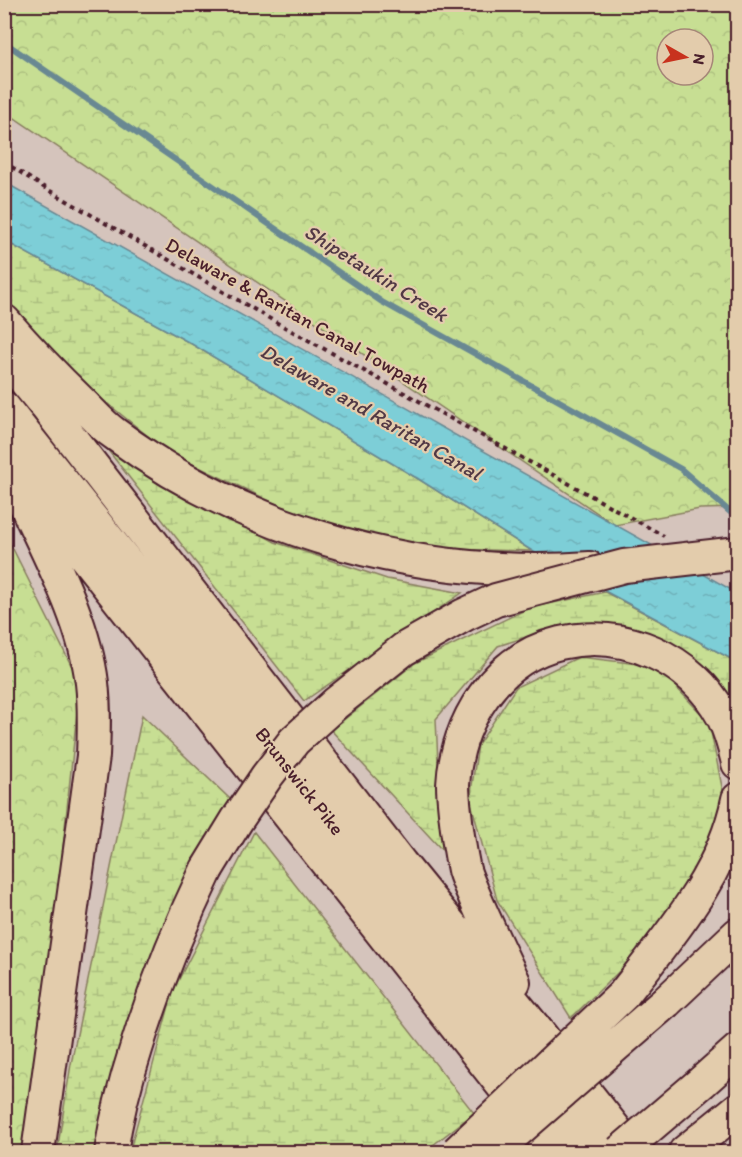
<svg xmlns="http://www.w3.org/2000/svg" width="742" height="1157" font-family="Itim,sans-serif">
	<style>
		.forest { fill: url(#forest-crowns); stroke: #887e5f; stroke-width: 1.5; fill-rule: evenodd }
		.wetland { fill: url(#wetland-marsh); stroke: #887e5f; stroke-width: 1.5 }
		.water { fill: url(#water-ripples); stroke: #698892; stroke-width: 1.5 }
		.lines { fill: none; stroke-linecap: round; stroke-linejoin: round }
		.stream { stroke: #698892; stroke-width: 6 }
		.highway-casing { stroke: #4a1f2b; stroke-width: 36 }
		.path { stroke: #4a1f2b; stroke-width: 4; stroke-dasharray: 4.5 4.5; stroke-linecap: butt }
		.highway { stroke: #e3ccac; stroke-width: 32 }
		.highway-bridge-casing { stroke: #4a1f2b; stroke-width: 36; stroke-linecap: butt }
		.highway-bridge { stroke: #e3ccac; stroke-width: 32 }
		.labels { text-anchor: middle; stroke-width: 4.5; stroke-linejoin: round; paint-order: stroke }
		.street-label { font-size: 20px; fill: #4a1f2b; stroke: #e3ccac }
		.water-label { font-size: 21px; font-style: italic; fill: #523945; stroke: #e3ccac }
	</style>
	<defs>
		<pattern id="forest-crowns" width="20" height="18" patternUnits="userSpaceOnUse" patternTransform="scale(1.5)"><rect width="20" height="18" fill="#c7de93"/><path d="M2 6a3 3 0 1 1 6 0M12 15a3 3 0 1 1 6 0" fill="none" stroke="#acbe7f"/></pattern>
		<pattern id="wetland-marsh" width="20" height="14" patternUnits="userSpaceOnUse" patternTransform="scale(1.5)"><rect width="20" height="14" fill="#c7de93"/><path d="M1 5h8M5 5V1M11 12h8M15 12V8" fill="none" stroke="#acbe7f"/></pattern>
		<pattern id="water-ripples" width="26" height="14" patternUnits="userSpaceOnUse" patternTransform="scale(1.5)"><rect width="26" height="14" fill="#7dced7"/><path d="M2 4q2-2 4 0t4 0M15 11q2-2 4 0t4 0" fill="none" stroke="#6eb0b9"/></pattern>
	</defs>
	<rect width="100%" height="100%" fill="#d5c4bc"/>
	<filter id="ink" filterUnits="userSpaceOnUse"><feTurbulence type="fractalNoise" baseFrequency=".0167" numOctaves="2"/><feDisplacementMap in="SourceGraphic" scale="12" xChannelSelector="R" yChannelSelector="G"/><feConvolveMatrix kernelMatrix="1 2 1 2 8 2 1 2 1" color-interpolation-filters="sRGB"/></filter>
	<g filter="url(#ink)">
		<!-- forest -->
		<path class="forest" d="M4,5H737V508L700,509L615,525L6,112ZM667,39H703V75H667Z
			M4,531L80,683L60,876L26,1152H4Z"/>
		<!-- wetland -->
		<path class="wetland" d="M5,241L190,343L420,480L532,551L400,548L287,509L169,453L51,358L5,297Z
			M107,449L275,542L387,579L462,593L304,701Z
			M605,592L737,662V708L699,663L636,632L563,625L498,646L436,719L442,850L331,730L415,663L529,608Z
			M579,657L656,666L709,722L724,797L703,873L644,947L571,1018L497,900L470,799L478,745L516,687Z
			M142,715L230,799L152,966L103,1152H57L71,1064Z
			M254,832L474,1113L424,1152H131V1146L173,991Z"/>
		<!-- water -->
		<path class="water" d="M4,182L737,593V662L545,559L420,480L190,343L5,241Z"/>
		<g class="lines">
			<!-- stream -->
			<path class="stream" d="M4,42L382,302L681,469L738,519"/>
			<defs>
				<path id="highway" d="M4,321C29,350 55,377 82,403C93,414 103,426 115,434C251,535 423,580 590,568
					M4,355L46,406L401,864L538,1032L633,1152
					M4,408L595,1152
					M4,454L555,1152
					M19,491C46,551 84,617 92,683C95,708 94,732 93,756L38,1152
					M514,982C501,955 488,928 476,900C472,890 467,880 464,870C460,851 457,831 455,812C454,803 453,794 453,785C456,722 496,658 560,643C623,628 691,658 722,715C730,730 734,746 738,763
					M623,995C669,936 723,875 738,799
					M666,1002L738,934
					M702,1082L738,1050
					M111,1152C116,1118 125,1083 136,1049C155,987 179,927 207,869
					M685,1152L738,1109"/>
			</defs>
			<!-- highway casing -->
			<use href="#highway" class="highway-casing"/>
			<!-- path -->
			<path class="path" d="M4,162L45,188L279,324L664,536"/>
			<!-- highway -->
			<use href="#highway" class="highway"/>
			<defs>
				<path id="highway-bridge" d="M207,869L237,820L267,776L294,741L336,703L404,649L464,615L496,600L624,566L738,553
					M457,1152L623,995
					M493,1152L666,1002
					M620,1152L702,1082"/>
			</defs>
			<!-- highway-bridge casing -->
			<use href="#highway-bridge" class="highway-bridge-casing"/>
			<!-- highway-bridge -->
			<use href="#highway-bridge" class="highway-bridge"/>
		</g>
	</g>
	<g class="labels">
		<!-- street labels -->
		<g class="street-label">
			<text transform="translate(298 315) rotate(29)" y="7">Delaware &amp; Raritan Canal Towpath</text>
			<text transform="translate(300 781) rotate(52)" y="7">Brunswick Pike</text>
		</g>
		<!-- water labels -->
		<g class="water-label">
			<text transform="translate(376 273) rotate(32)" y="7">Shipetaukin Creek</text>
			<text transform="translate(371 412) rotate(30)" y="7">Delaware and Raritan Canal</text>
		</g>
	</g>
	<!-- margin -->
	<rect width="742" height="1157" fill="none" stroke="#e3ccac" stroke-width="24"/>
	<rect x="12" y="12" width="718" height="1133" fill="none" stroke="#4a1f2b" stroke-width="2" filter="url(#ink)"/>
	<!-- north arrow -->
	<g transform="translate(685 57) rotate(99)"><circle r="28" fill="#e3ccac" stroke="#a68778" stroke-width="1.5"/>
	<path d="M0-4.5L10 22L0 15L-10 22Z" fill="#c8321e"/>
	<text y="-9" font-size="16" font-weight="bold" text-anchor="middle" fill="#4a1f2b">N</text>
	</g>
</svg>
